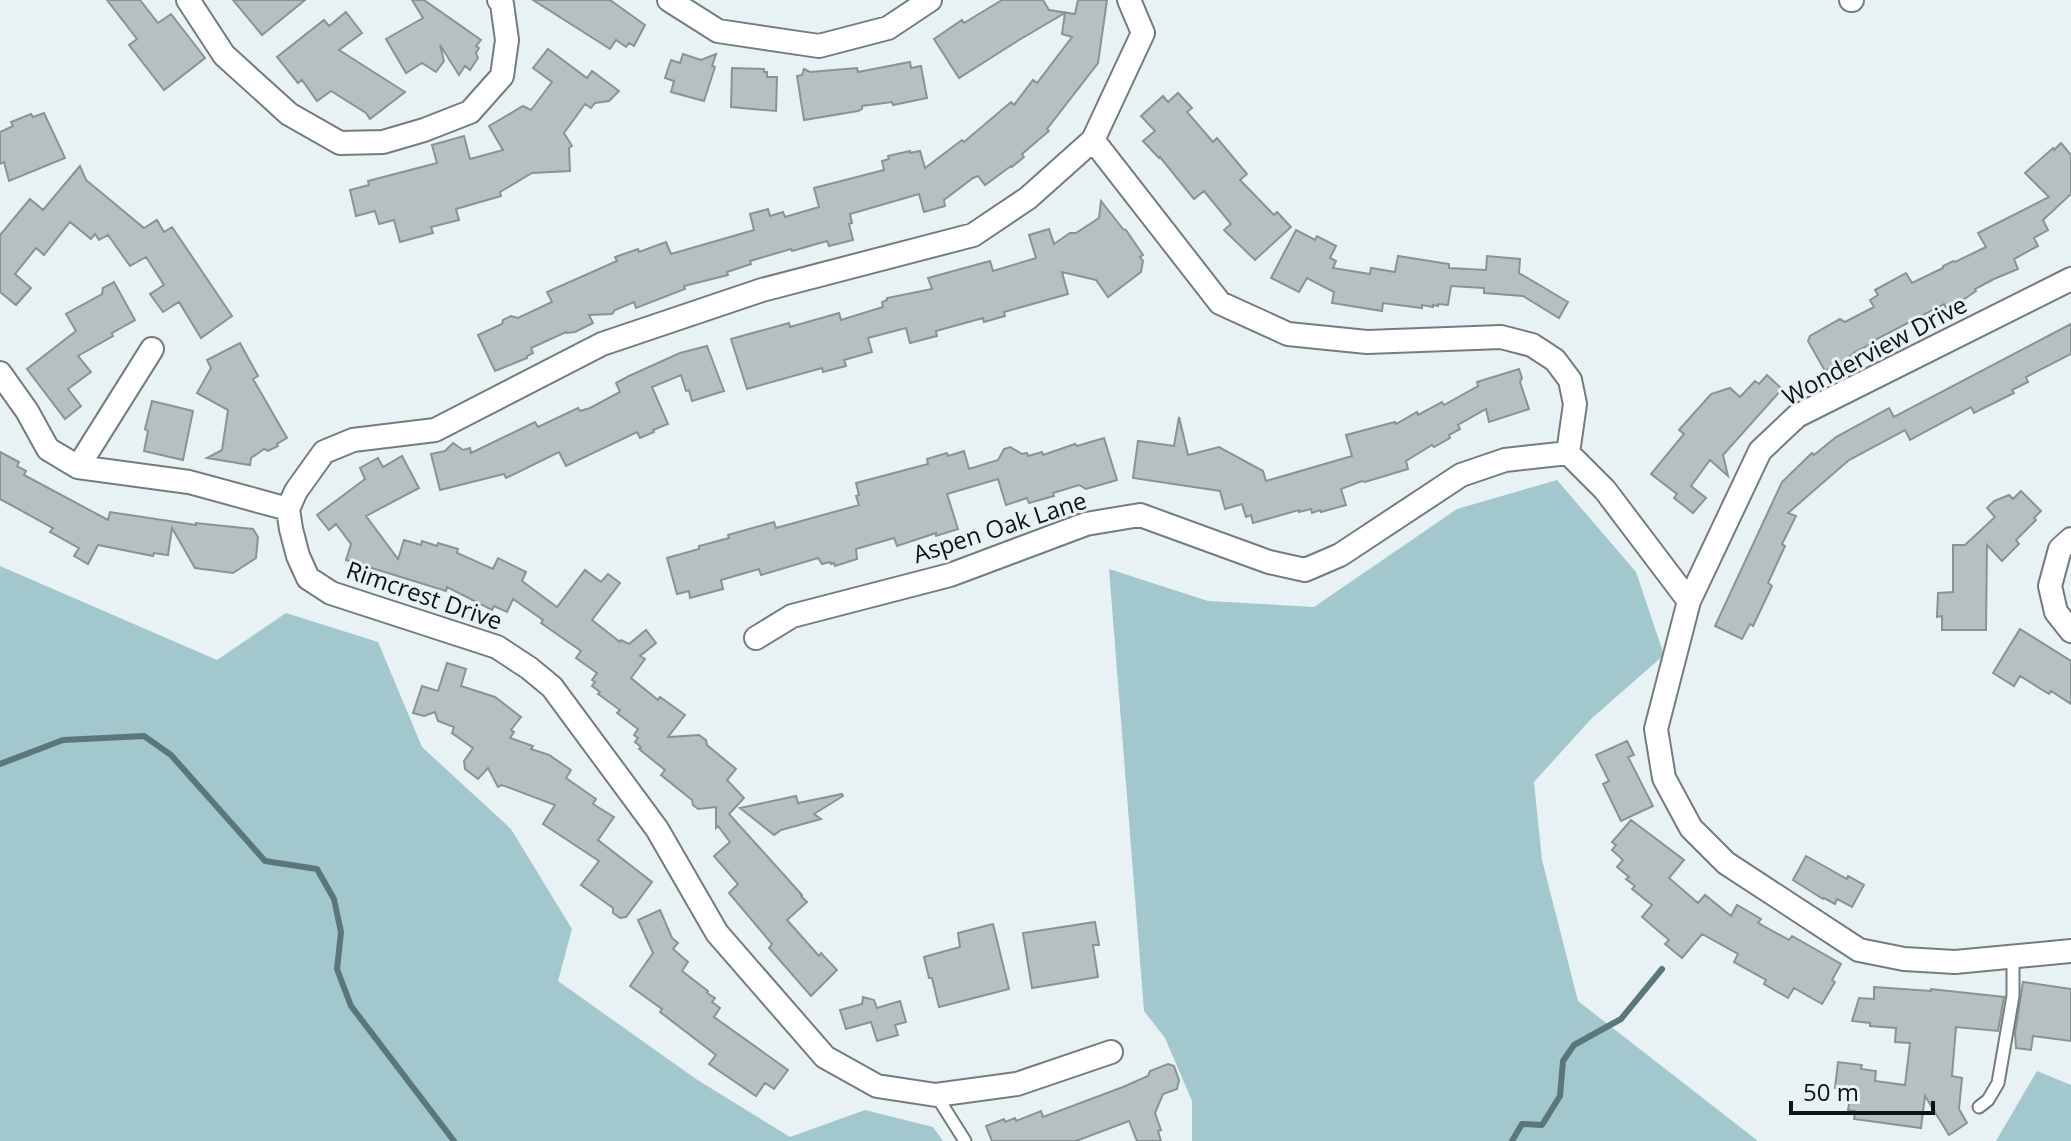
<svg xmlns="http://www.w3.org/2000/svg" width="2071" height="1141" font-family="'Open Sans',sans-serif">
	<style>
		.green { fill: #a2c7cc }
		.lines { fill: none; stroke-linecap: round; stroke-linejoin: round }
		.stream { stroke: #5c777a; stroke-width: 6 }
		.building { fill: #b6c0c1; stroke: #8a9394; stroke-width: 2 }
		.service-casing { stroke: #737c7e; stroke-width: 15 }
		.minor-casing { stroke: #737c7e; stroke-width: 26 }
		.service { stroke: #fff; stroke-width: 11 }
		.minor { stroke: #fff; stroke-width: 22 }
		.labels { text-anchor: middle; stroke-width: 6; stroke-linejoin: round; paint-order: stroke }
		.street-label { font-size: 24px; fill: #101314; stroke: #e8f2f4 }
	</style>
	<rect width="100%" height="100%" fill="#e8f2f4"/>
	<!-- green -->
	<path class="green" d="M1557,480L1636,572L1664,655L1591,719L1534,782L1542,860L1578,1001L1758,1141H1192V1101L1165,1038L1144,1011L1109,569L1208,601L1314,607L1457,509Z
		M0,566L217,660L286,613L378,642L422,747L511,829L572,929L558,981L696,1079L790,1137L865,1110L933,1127L943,1141H0Z
		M2037,1071L2071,1085V1141H1996Z"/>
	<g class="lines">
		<!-- stream -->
		<path class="stream" d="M0,764L63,740L144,736L171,755L265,861L317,869L334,899L341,932L337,969L351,1006L454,1141
			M1512,1141L1522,1124L1542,1125L1560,1096L1563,1061L1574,1045L1621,1019L1662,969"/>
	</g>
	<!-- building -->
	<path class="building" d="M107,0H140L158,23L171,14L205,58L164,90L129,45L137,39Z
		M233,0H305L262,35Z
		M412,0H424L481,40L476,46L479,48L476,53L478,58L470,70L465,66L459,75L440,45L444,61L436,72L422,63L406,73L386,39L423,18Z
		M533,0H610L645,25L634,46L629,43L626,47L616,40L610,49Z
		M1002,0H1043L1049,10L1075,14L1078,0H1107L1098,63L1047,129L1049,131L1022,154L1024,157L1012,167L1011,166L985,185L978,176L973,178L944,200L945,206L924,212L919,194L850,214L852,223L849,224L853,240L829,246L827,241L792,251L791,249L750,261L751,264L727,272L728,275L684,286L685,289L636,308L634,302L615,310L612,314L589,315L593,323L575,332L567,333L566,332L531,348L533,353L527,356V358L495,371L478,335L502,324L503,320L511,316L518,318L552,302L547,292L617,261L615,257L638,249L639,252L666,242L671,254L754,230L750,214L768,209L770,216L783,212L785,217L819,207L814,188L884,170L882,161L889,159L888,156L910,151V153L920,151L925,168L962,140L964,142L1011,102L1014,105L1033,80L1037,83L1072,37L1062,34L1065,13L1019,40L959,78L934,39L962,20L964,23Z
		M346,12L362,33L339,50L405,92L370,119L366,113L331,91L317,101L302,80L298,83L277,57L324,20L329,26Z
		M548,49L587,78L592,71L619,91L609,101L595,103L591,108L585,104L564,133L572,146L569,148L570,171L532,173L500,192L501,196L456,209L459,220L431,227L433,233L400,242L394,220L379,224L375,211L356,216L350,190L369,185L368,181L437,163L432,145L464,136L470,159L503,150L489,126L523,106L531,110L552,82L533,68Z
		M683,54L701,60L716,54L712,66L715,67L704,101L671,92L674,81L665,78L671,60L680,63Z
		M910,62L911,68L921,66L927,98L893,105L892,102L862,106V109L858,111L804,120L797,76L802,75L804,69L810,72L857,68L858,72Z
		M732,68L764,69V72H767V77H777L776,111L731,107Z
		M1178,93L1192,108L1187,112L1213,142L1217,138L1247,174L1240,180L1274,215L1277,212L1291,227L1255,260L1224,230L1231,224L1204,191L1194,199L1160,157L1159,158L1143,141L1155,131L1141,116L1163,96L1168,102Z
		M44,113L65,158L9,181L4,162L0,164V132L13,126L11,122L31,114L33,117Z
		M2061,143L2071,155V194L2043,220L2048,230L2034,238L2038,246L2014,259L2018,269L1994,279L1975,289L1976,291L1966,298L1946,308L1944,304L1871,342V344L1855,352L1850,356L1851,357L1825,371L1808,341L1810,336L1840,319L1845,322L1874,307L1870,300L1878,295L1875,290L1906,273L1912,283L1943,268V266L1953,261L1955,262L1986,247L1978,233L2049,197L2025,173L2053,148L2054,150Z
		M80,166L86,180L144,228L157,220L164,232L172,227L232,316L201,338L179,302L163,312L150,294L164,285L146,257L130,266L108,235L99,240L95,234L91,239L70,222L44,255L36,248L15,274L31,288L16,305L0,292V235L30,199L43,210Z
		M1101,201L1123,229L1126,230L1143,255L1140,257L1143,261L1141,272L1108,297L1096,280L1062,272L1068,294L1004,312L1005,316L984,322L983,318L936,331L937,336L910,343L906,328L868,338L872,352L844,360L846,366L823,372L822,368L747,389L731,339L789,323L790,327L839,313L841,320L883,307L882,302L887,300V298L932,289L928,278L990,261L993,271L1036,258L1029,235L1049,229L1054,244L1070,233H1076L1099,218Z
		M1296,230L1315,240L1317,236L1336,246L1330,258L1336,261L1333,268L1370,274L1371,268L1395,272L1398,256L1449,264V268L1486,270L1487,256L1520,259L1519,273L1568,302L1559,318L1523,296L1484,293V288L1451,286L1448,305L1438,304V306L1433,305V307L1422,305V308L1383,303L1382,311L1332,303L1334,292L1307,278L1299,292L1271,278Z
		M114,282L135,320L112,333L113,336L78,356L91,372L68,389L81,406L65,419L27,369L76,331L66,314L102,294L103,288Z
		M2071,324V354L2026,377L2028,382L2012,390L2014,393L1974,413L1971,407L1910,440L1905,430L1849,460L1788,513L1796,516L1782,544L1785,546L1768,583L1772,586L1753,626L1750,624L1742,639L1715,626L1782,482L1812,453L1814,455L1836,437L1889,408L1894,417Z
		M240,343L258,376L253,379L287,438L277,444L278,446L268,451L264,449L251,458L250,465L207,458L222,450L228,410L197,393L211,368L207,360Z
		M707,346L724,391L692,401L689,390L686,391L681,375L652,387L668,424L653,430L654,432L640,438L637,432L566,466L559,452L506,478L504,474L440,490L431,454L445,451L453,443L463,450L470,448L471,453L535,422L538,427L578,408L580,411L590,408L620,392L616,383L629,376L680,353Z
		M1519,369L1522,378L1520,382L1529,409L1489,422L1486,409L1458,425L1460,429L1449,435L1450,438L1434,447L1432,445L1406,461L1408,469L1365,482L1362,481L1341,489L1346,505L1321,512L1320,510L1312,513L1311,509L1299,512V510L1253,523L1251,515L1246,517L1242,504L1225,509L1220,491L1133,478L1138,441L1174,446L1179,417L1188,455L1219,447L1263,471L1266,481L1352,456L1346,435L1395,422L1396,424L1417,412L1418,415L1442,402L1444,405L1478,386L1477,382Z
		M1767,375L1782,389L1723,455L1728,476L1710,460L1691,486L1706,498L1693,513L1674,498L1677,494L1651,474L1684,434L1679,430L1711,394L1730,388L1740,397L1755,381L1759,384Z
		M152,401L193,411L183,460L144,451L148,431L145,429Z
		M1104,438L1117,480L1086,489L1079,485L1053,493L1054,496L1029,503L1027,498L1006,505L998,479L947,494L958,529L936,536V533L897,546L894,538L856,549L857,559L835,566L834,563L831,564L830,562L822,564L818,558L761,575L759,569L721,580L723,589L690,598L689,591L677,594L667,558L699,549V546L729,538L728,535L774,522L776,528L859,505L856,496L859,495L856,483L928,464L927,459L947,453L948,456L964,451L969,469L998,460L1004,449L1010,447L1022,454L1027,453L1028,456L1042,452L1043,455L1075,444L1077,446Z
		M0,452L19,462L17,466L26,471L24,475L108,520L110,512L196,525V523L253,529L258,537L256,558L233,573L195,568L172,528L168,555L154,553L153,556L98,545L88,564L74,556L79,548L50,532L53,528L0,499Z
		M402,456L419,488L366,516L398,559L404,540L421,545L422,541L437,546L438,543L458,549L457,553L493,569L498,558L526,572L522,581L557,607L585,570L601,582L608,574L620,583L592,620L620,642L621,640L629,644L646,630L656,643L640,656L645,659L631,678L658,700L660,697L685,715L668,737L699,735L706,740L707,745L736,769L727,780L744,798L729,814L802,895L801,896L807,902L787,920L819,956L821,953L837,970L811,996L769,948L772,944L729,893L738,884L714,856L730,842L718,826L716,828V807L698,809L693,805L692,800L661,775L665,770L639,749L641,747L635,742L638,738L634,735L638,729L617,713L620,710L598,694L600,692L592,686L595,682L592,680L597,673L576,658L581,651L541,623L543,620L513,599L507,612L494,606L492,610L447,587L446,591L346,560L351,544L336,524L329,530L317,515L365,479L360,468L378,458L383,467Z
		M2021,491L2041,511L2034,518L2036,520L2016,540L2019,544L2002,561L1987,545L1986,630H1942V616L1937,617L1938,593L1953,592V545H1965L1995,517L1987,508L1994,501L2009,495L2013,499Z
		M2020,629L2071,661V704L2051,691L2049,694L2020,676L2014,686L1993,673Z
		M447,663L466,669L461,686L495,697L521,717L511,730L514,732L510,738L533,746L531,749L549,755L571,770L566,778L596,799L593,804L614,817L598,840L652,882L626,917L620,918L613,913V908L581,885L599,861L543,824L555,805L502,785L498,787L488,768L478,779L465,769L464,761L473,748L452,733L454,727L438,721L435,712L424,716L413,713L422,686L438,691Z
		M1627,741L1634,755L1628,757L1653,806L1621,821L1603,784L1609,781L1596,755Z
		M842,794L843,796L814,814L821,819L781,830L774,835L740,808L796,796L798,803Z
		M1631,820L1684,860L1669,878L1698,903L1705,895L1731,916L1737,905L1761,919L1758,923L1789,940L1792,936L1841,964L1832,980L1835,982L1822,1004L1794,988L1788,998L1764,984L1766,980L1734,962L1738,954L1702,934L1682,958L1665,944L1669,940L1642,917L1652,905L1632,889L1635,886L1626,879L1629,877L1617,867L1623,860L1612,850L1616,845L1612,842Z
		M1806,856L1847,879L1848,876L1864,885L1852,907L1837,899L1835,904L1824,898L1823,899L1793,880Z
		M660,910L672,938L678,943L673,949L688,962L682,971L708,991L707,993L715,998L712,1002L720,1008L714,1017L788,1070L774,1089L765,1083L756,1096L709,1064L716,1055L664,1015L660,1012L662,1009L630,986L653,953L638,920Z
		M1095,922L1099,945H1093L1098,977L1032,988L1023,933Z
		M993,924L1009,989L939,1007L932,978H929L924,957L960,947L958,933Z
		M2023,982L2071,989V1041L2033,1036L2031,1050L2016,1048L2015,1033Z
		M1874,987L1931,991V989L2004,997L1998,1031L1956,1027L1952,1076L1962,1078L1959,1109L1967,1123L1949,1135L1925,1096L1921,1128L1854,1119L1855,1111L1848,1110L1850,1099L1840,1098L1841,1089L1835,1088L1838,1062L1862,1065L1861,1069L1876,1071L1875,1081L1905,1085L1910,1043L1895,1042L1896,1028L1870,1026V1023L1852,1021L1859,998L1874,999Z
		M863,997L874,1000L877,1008L900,1001L906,1022L895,1025L898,1035L877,1041L871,1022L846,1029L840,1010L862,1004Z
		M1168,1064L1174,1066L1179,1080L1177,1089L1163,1094L1155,1113L1161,1130L1158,1131L1161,1141H1137L1129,1121L1076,1141H992L986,1126L1004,1119L1005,1122L1015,1118L1016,1121L1041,1111L1043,1117L1123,1087L1148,1076L1150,1071Z"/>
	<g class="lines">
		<defs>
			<path id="service" d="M936,1095L965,1141
				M1979,1107L1988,1100L1998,1083L2013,996V956"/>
			<path id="minor" d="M188,0L224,55L289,114L340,143L383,142L424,130L470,112L502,76L507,40L502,4L499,0
				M669,0L718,31L819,46L888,28L930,0
				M1851,0H1852
				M1093,140L1220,303L1288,334L1367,342L1501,337L1532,345L1555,360L1570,380L1575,404L1568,453
				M2071,279L1797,416L1760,451L1689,601L1656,729L1664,778L1691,828L1726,863L1859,950L1904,959L1955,962L2071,951
				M0,373L27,411L48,449L78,467L189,482L288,509
				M78,467L152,349
				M2071,539L2060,549L2050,586L2056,612L2071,631
				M756,638L792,616L950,575L1086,524L1140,515L1269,562L1305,570L1340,555L1461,475L1505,460L1568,453L1605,490L1689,601
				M1111,1052L1017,1084L936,1095L877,1086L825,1057L717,933L657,829L552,687L529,668L497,647L331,593L308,578L298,556L291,529L288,509L296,491L324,452L353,440L435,430L602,344L762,290L973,235L1028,198L1093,140L1143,33L1129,0"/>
		</defs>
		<!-- service casing -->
		<use href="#service" class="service-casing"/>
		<!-- minor casing -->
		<use href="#minor" class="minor-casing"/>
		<!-- service -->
		<use href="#service" class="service"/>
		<!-- minor -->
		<use href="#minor" class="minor"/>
	</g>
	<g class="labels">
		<!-- street labels -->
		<g class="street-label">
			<text transform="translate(1875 351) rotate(-28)" y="8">Wonderview Drive</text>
			<text transform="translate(1000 528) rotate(-18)" y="8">Aspen Oak Lane</text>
			<text transform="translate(424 596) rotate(19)" y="8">Rimcrest Drive</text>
		</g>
	</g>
	<!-- scale -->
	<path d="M1791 1101v12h142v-12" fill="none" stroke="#101314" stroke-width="4"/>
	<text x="1803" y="1101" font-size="24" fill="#101314" stroke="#e8f2f4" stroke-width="6" paint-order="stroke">50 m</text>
</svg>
